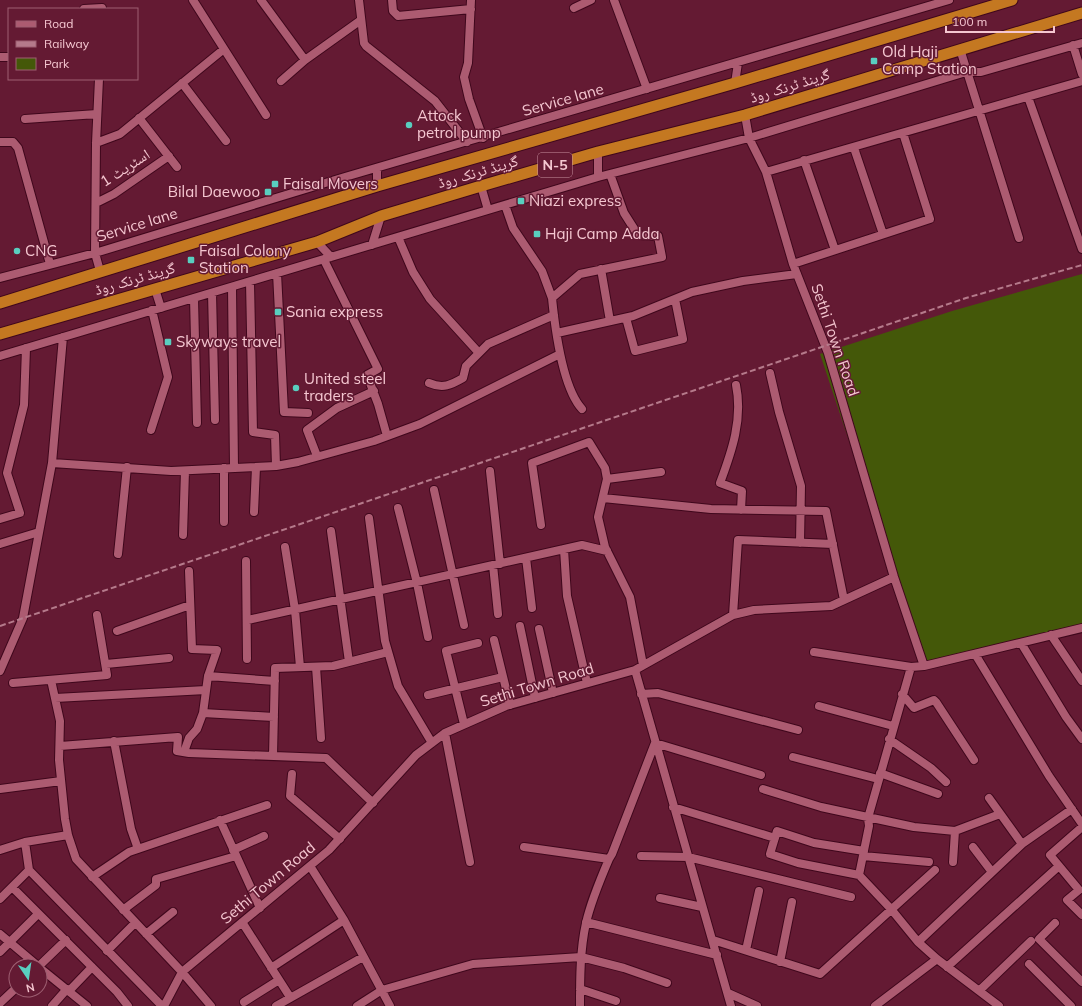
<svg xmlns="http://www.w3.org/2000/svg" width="1082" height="1006" font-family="Mulish,'Noto Naskh Arabic',sans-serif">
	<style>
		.green { fill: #445809 }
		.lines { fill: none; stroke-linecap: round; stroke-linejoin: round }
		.minor-casing { stroke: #3f071c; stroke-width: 10 }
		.highway-casing { stroke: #3f071c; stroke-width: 13 }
		.minor { stroke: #ac5b71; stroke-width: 8 }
		.highway { stroke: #c47821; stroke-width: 11 }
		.rail { stroke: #b57a8b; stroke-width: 2; stroke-dasharray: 6 3; stroke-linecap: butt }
		.poi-dot { fill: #59cebf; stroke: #641a33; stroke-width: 1.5 }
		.labels { text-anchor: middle; stroke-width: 3; stroke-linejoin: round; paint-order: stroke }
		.shield { fill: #641a33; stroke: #ca93a2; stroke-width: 1 }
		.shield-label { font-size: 14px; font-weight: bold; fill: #f5c7d1 }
		.poi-label { font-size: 15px; fill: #f5c7d1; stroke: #641a33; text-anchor: start }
		.street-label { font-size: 15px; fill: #f5c7d1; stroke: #641a33 }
	</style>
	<rect width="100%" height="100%" fill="#641a33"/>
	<!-- green -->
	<path class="green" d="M1082,274V625L924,666L820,354L952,311Z"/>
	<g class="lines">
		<defs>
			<path id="minor" d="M193,0L266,115
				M261,0L305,60
				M359,0L364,43L366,46L435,101L467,142
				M392,0L393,11L398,16L471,9
				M471,0L468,63L464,77L469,99L483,138
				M614,0L647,89
				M574,8L591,0
				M84,9L102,8
				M1073,45L1082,74
				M960,49L1019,238
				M0,57H9
				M99,79L96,143L95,253L100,271
				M281,81L305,60L361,20
				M182,83L226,141
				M735,83L738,63
				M1028,97L1082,249
				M745,115L749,138L766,172L793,264L828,353L894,577L924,666
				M139,118L177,167
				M25,119L97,114
				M0,142H13L18,148L50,264
				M96,143L120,134L224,49
				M854,148L883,234
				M598,152V177
				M804,160L835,250
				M766,172L1082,81
				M377,186V168
				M481,186L488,210
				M96,203L114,194L169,156
				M505,205L513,228L542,271L552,298
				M398,237L413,272L430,299L479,353
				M317,242L331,257
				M372,245L381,216
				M324,260L378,369L367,375L378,404L387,436
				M793,264L930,219L903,133
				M601,269L610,321
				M277,273L284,412L308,413
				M0,278L95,253L345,177L949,0
				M250,282L253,432L275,435L276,466
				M232,287L234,468
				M155,289L161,308
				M212,293L215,420
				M194,298L197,423
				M626,318L635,351L683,339L675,299
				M557,333L633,316L692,292L743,281L797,274
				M0,356L598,177L749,138L966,72H981L1082,43
				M770,373L779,412L801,486L800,543
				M429,383C443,389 451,385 463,378L466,366L488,344L554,315
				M736,385C743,419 732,451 720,483L742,491L741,510
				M582,409C562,387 555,328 552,298L580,274L662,257L658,236L638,235L624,213L610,174
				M151,430L168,377L152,310
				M317,456L307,430L337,408L374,391
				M52,463L171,471L276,466L298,462L374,441L420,424L560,354
				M490,471L500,564
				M607,479L661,472
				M434,490L464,625
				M603,498L711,509L826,511L844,600
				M398,508L417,583L428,637
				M254,512L256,467
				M369,518L385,641L398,686L432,743
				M0,519L20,513L7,473L24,405L26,348
				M224,522V468
				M541,525L532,463L589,442L605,468L607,479L598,517L605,547L630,597L643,665
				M331,531L349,662
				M183,535L185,471
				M0,544L39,532
				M285,547L295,610L300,667
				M564,549L567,596L587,683
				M118,554L127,467
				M526,558L532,608
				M246,561L247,659
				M493,565L498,614
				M733,615L738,540L833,544
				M248,620L582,545L607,551
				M520,626L535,698
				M539,629L553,693
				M117,631L190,605
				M1051,635L1082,681
				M494,640L510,705
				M1021,643L1066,717L1082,739
				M814,652L911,667
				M975,654L1049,776L1082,824
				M106,664L169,658
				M316,667L321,738
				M635,670L731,1006
				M0,671L23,618L52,463L63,337
				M208,676L275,681
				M51,680L60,721L59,760L65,819L68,835L76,859L182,972L211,1006
				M13,683L107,675L97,615
				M641,694L658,693L798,730
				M902,694L914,708L934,700L936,702L974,760
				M428,695L503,677
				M55,698L206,690
				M819,706L893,726
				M203,713L274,717
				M464,724L446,651L478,643
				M445,733L470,862
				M889,739L931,768L946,782
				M114,741L131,829L138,849
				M60,746L178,737L177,751L189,753L326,758L373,803
				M184,752L189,738L197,729L203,713L208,676L217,650L192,649L189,571
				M273,756L275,668L333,666L388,652
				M793,757L878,779
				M880,773L938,794
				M292,774L290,796L340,839
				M0,789L61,781
				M763,789L821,807L914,827L955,831L1000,814
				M989,798L1022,844
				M673,807L775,838
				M220,820L260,908
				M1082,827L1050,855L1079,890L1067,900L1082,915
				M524,847L609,859L612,854L655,743L761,775
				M973,847L992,872
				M0,850L25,842L68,835
				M233,850L264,836
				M864,851L814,843L777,831L770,854L798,863L859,875L891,909L918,942L937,959L999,1006
				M641,856L688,857L851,897
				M863,856L929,862
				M953,862L955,831
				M310,866L344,920L390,1006
				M29,870L162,1006
				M859,875L869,826L868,818L911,667L924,666L1082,628
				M92,877L129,852L267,805
				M12,887L117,992L128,1006
				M660,898L702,907
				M0,899L29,870L25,842
				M123,910L156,885V879L236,856
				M242,922L290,997
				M586,922L717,955
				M1055,923L1039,939L1082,982
				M0,934L38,966
				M146,934L173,912
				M713,940L820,974L935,870
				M918,942L1022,844L1072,809
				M746,950L759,891
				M107,951L135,923
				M0,952L38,914
				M780,962L792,902
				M1029,964L1071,1006
				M39,966L66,940
				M947,967L1059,866
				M40,968L87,1006
				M271,968L344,920
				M580,989L616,1001
				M980,990L1031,941
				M69,991L92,967
				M728,993L757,1006
				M244,1002L279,980
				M0,1003L16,988
				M52,1006L67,989
				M164,1006L182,972L329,850L416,755L445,733L506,706L635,670L733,615L754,610L831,606L894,577
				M276,1006L363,957
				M357,1006L382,990L473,964L581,957L624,968L667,983
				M580,1006C580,979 580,950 586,923C591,901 600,880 609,859
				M875,1006L937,959"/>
			<path id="highway" d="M0,303L377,186L735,83L1012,0
				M0,334L317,242L381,216L481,186L598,152L745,115L1082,13"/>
		</defs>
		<!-- minor casing -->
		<use href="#minor" class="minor-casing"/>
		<!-- highway casing -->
		<use href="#highway" class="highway-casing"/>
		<!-- minor -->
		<use href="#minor" class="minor"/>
		<!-- highway -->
		<use href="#highway" class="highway"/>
		<!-- rail -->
		<path class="rail" d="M0,626L966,298L1082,265"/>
	</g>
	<!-- markers -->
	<g class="poi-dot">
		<rect x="870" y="57" width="8" height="8" rx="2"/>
		<circle cx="409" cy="125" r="4"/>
		<rect x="271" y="180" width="8" height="8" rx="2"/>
		<rect x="264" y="188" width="8" height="8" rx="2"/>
		<rect x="517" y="197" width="8" height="8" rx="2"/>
		<rect x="533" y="230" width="8" height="8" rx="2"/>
		<circle cx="17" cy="251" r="4"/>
		<rect x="187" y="256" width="8" height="8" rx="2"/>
		<rect x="274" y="308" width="8" height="8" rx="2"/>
		<rect x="164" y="338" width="8" height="8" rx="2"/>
		<circle cx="296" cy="388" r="4"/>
	</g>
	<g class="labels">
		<!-- shield labels -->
		<rect class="shield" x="538" y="153" width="34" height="24" rx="3"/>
		<g class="shield-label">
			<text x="555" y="170">N-5</text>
		</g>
		<!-- poi labels -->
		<g class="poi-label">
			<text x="882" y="57">Old Haji<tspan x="882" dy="17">Camp Station</tspan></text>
			<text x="417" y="121">Attock<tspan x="417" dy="17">petrol pump</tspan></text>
			<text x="283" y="189">Faisal Movers</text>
			<text x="260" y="197" text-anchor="end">Bilal Daewoo</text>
			<text x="529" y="206">Niazi express</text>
			<text x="545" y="239">Haji Camp Adda</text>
			<text x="25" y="256">CNG</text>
			<text x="199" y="256">Faisal Colony<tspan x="199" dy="17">Station</tspan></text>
			<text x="286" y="317">Sania express</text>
			<text x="176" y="347">Skyways travel</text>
			<text x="304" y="384">United steel<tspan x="304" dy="17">traders</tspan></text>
		</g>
		<!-- street labels -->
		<g class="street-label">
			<text transform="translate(790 86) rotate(-17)" y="5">گرینڈ ٹرنک روڈ</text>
			<text transform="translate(563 100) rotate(-16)" y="5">Service lane</text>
			<text transform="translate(125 168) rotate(-33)" y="5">اسٹریٹ 1</text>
			<text transform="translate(478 172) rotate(-16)" y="5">گرینڈ ٹرنک روڈ</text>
			<text transform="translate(137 225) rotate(-17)" y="5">Service lane</text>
			<text transform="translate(135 279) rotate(-16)" y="5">گرینڈ ٹرنک روڈ</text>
			<text transform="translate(835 340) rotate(71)" y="5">Sethi Town Road</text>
			<text transform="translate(537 685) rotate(-17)" y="5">Sethi Town Road</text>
			<text transform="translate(268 883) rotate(-40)" y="5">Sethi Town Road</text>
		</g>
	</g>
	<!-- legend -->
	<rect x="8" y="8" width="130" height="72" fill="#641a33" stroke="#9e5f72"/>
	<rect x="16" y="21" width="20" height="6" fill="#ac5b71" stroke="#9e5f72"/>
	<text x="44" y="28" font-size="12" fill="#f5c7d1">Road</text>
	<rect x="16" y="41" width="20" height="6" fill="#b57a8b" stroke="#9e5f72"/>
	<text x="44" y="48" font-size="12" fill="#f5c7d1">Railway</text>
	<rect x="16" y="58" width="20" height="12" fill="#445809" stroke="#9e5f72"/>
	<text x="44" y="68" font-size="12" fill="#f5c7d1">Park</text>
	<!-- north arrow -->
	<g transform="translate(28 978) rotate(167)"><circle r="19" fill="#641a33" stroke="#9e5f72"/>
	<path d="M0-3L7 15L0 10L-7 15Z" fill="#59cebf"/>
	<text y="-6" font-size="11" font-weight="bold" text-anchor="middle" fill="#f5c7d1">N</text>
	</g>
	<!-- scale -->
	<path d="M946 26v6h108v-6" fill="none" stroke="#f5c7d1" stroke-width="2"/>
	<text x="952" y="26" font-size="12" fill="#f5c7d1" stroke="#641a33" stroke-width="3" paint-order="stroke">100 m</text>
</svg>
